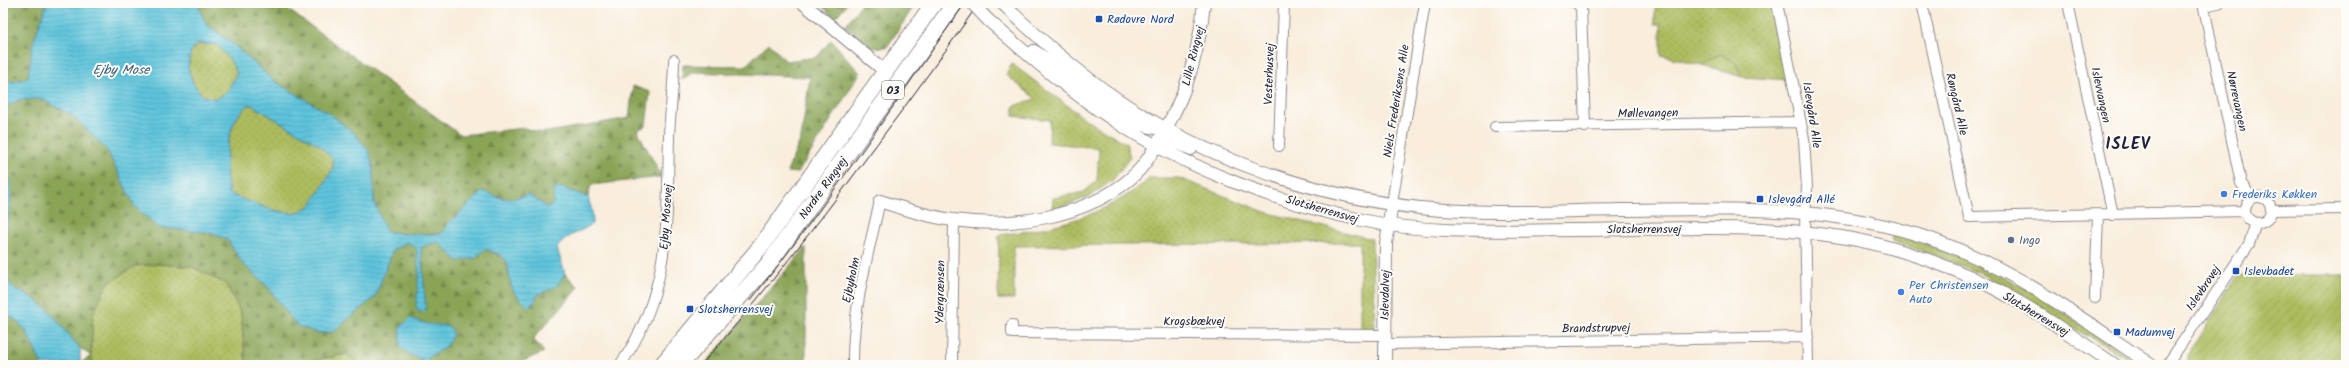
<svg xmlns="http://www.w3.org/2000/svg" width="2349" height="368" font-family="Kalam,sans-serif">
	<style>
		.grass { fill: url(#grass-dots); stroke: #686f4d }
		.forest { fill: url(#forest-firs); stroke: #566348 }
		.park { fill: url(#park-crowns); stroke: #686f4d }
		.garden { fill: url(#garden-furrows); stroke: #686f4d }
		.water { fill: url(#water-rules); stroke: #40738b; fill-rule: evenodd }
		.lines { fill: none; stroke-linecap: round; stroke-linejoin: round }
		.minor-casing { stroke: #8e888c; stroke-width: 12 }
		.tertiary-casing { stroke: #8e888c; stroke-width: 14 }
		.primary-casing { stroke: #8e888c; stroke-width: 18 }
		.minor { stroke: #fff; stroke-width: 10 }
		.tertiary { stroke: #fff; stroke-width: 12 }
		.primary { stroke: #fff; stroke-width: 16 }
		.tram { stroke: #22223b; stroke-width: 1 }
		.tertiary-bridge-casing { stroke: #8e888c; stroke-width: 14; stroke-linecap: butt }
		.tertiary-bridge { stroke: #fff; stroke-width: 12 }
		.transit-dot { fill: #1a4fb4; stroke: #fdfcf7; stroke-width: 1.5 }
		.shop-dot { fill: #3f7fe0; stroke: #fdfcf7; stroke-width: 1.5 }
		.service-dot { fill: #5c6f8a; stroke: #fdfcf7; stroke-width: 1.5 }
		.labels { text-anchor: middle; stroke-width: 4; stroke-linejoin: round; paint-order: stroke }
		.shield { fill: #fdfcf7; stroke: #646373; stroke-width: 1 }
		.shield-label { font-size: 11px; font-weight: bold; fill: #22223b }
		.transit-label { font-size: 12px; fill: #164399; stroke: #fdfcf7; text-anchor: start }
		.street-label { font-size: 12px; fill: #22223b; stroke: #fdfcf7 }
		.shop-label { font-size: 12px; fill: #366cbe; stroke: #fdfcf7; text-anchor: start }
		.service-label { font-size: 12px; fill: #4e5e75; stroke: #fdfcf7; text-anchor: start }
		.water-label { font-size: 13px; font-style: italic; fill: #375b73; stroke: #fdfcf7 }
		.district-label { font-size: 16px; font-weight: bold; letter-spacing: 1px; fill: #22223b; stroke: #fdfcf7 }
	</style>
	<defs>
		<pattern id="grass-dots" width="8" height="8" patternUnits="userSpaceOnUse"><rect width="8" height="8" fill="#adbc5f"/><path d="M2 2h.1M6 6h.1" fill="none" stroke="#95a153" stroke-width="1.8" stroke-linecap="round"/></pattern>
		<pattern id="forest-firs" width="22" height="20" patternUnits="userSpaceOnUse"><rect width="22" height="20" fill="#8aa456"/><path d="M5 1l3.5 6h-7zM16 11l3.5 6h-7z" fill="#708548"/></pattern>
		<pattern id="park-crowns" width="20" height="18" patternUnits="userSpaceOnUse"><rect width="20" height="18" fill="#adbc5f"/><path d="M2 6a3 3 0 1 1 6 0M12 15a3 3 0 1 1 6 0" fill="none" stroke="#95a153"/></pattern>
		<pattern id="garden-furrows" width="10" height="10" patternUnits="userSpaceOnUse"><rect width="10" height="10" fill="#adbc5f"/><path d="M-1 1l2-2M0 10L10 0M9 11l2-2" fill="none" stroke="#95a153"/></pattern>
		<pattern id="water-rules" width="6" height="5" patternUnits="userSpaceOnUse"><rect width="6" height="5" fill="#5ec4db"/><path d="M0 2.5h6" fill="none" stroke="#51a8bd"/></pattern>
	</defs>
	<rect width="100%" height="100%" fill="#fdfcf7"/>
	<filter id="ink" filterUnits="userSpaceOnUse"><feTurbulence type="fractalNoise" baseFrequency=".025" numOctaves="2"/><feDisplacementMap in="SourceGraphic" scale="8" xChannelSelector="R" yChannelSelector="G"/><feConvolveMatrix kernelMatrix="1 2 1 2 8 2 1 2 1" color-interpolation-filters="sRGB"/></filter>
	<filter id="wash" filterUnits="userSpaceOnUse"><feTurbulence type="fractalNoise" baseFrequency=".012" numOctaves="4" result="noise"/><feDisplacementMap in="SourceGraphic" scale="16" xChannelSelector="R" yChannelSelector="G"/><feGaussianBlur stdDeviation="0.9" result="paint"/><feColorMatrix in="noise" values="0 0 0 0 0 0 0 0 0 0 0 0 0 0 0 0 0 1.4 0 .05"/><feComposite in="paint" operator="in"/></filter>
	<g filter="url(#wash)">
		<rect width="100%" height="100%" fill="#f9eddc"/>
		<!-- grass -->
		<path class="grass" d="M1655,3H1771L1788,80L1742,77L1736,63L1720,53L1702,65L1661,55V24H1655Z
			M197,44H216L229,58L237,73L228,91L216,99L203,96L193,83L188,68L191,51Z
			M1012,64L1088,121L1126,143L1130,157L1113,180L1089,197L1052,210L1053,198L1084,192L1097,180L1099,148L1049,143L1050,120L1013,116L1014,106L1036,99L1006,75Z
			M250,104L319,145L334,159L333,169L310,206L295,214L272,210L229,194C224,167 224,121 250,104Z
			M1150,178H1179L1265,212L1372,239L1375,329H1360V243L1014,246V299H998L999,235C1055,228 1106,216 1150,178Z
			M1893,233L1966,259L2026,288L2135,360L2133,362C2113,349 2092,340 2072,327C2053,315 2035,302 2015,291C1976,270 1934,254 1891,241Z
			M159,264L193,267L226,284L241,313L246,365H93L91,356L93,314L107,284L135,266Z
			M347,354L358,365H290Z"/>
		<!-- forest -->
		<path class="forest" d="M6,3H47L33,43L28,78L3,84V4Z
			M197,3H279L461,135L524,128L541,133L629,118L633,86L650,92L646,126L637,130L662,177L591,185L588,197L559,187L554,191L553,204L547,208L528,195C509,202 502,199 483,191L449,223L441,234H403L385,231L374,202L373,167L354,133L330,114L274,81L234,45L206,24Z
			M819,3H848L835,18Z
			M862,3H892L897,5L899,3H916L887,47L871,48L845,26Z
			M831,40L860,73L798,173L787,172L801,138L810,77L693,72L682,80L683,65L745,66L769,43L786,61L817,57Z
			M42,99L73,116L107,150L135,207L159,228L207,232L227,239L243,264L267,286L297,326L318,333L333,332L375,297L393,250L407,242L421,247L438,242L475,258L484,249C507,257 509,261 511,285L537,295L557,286L565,274L579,287L533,339L544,352L514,365H358L347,354L290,365H246L241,313L226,284L193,267L159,264L135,266L107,284L93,314L91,356L93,365H77L91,356L80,348L49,311L33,298L12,287L3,272V254L11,198L10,181L3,168V108L19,100Z
			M806,247V365H704Z
			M3,310L25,329L42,365H3Z"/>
		<!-- park -->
		<path class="park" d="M1720,53L1736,63L1742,77L1702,65Z"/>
		<!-- garden -->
		<path class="garden" d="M2238,275H2346V365H2187V357Z"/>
		<!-- water -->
		<path class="water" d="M47,3H197L206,24L234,45L274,81L330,114L354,133L369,151L373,167L374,202L386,231L403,234H441L449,223L483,191C502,199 509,202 528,194L548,208L553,204L554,191L559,187L588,197L592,211L593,223C579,234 568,233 557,248L565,274L557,286L537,295L535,302L528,307C521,300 514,294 511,285C505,260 514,259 485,249L475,258L458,261L438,242L421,247L426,311L419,312L416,306L419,272L416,247L407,242L393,250L375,297L333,332L318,333L297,326L267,286L243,264L227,239L207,232L159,228L135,207L107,150L73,116L42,99L19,100L3,108V84L28,78L33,43ZM197,44H216L229,58L237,73L228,91L216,99L203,96L193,83L188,68L191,51ZM250,104L319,145L333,159V169L310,206L295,214L272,210L229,194C224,168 224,120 250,104Z
			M3,168L10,181L11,198L3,254Z
			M3,272L12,287L33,298L49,311L80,348V364L42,365L25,329L3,310Z
			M410,318L427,324L447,326L453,330C450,346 443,350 428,357V365H423L422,359L410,355L400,346V328Z"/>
	</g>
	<g filter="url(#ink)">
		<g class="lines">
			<defs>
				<path id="minor" d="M1576,3L1581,7L1585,127
					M1777,3L1804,139L1807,188L1805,213L1808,365
					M1922,3L1969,217L2245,211
					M2068,3L2113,215
					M2203,3L2241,183L2252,198
					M2204,6L2218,3
					M1495,127L1801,122
					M1279,146L1284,3
					M2245 210a13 13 0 1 1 26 0a13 13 0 1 1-26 0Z
					M1392,203L1425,3
					M2271,210L2346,209
					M2095,298L2098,215
					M1012,325V333L1384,335
					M1385,344L1808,337
					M620,365C671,293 667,220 669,136C670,111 674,85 674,60
					M853,365C852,311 868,254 880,201
					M952,365L954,220
					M2167,365L2249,244L2256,223"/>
				<path id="tertiary" d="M803,3L886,72
					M1002,3C1038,38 1076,71 1117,99C1206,159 1314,196 1420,208C1486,215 1554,211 1620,210C1718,209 1817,205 1912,233C2001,259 2075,314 2151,365
					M988,20C1028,55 1068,90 1112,119C1187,169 1278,203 1366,221C1434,235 1510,230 1579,230C1666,229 1755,223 1841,237C1879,243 1917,255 1952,269C2011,292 2063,330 2115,365
					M1034,51L1132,119C1144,126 1152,129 1166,128
					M1156,145C1169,139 1179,143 1191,149
					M880,201C904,209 929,217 953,220C1012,228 1085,218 1131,178C1148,164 1159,140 1170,121C1190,83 1200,45 1204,3
					M1385,365L1386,244L1392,203"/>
				<path id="primary" d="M662,365L762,245L934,3
					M680,365L770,262L955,3"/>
			</defs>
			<!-- minor casing -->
			<use href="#minor" class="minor-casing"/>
			<!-- tertiary casing -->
			<use href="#tertiary" class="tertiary-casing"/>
			<!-- primary casing -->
			<use href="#primary" class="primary-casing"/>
			<!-- minor -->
			<use href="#minor" class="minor"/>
			<!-- tertiary -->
			<use href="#tertiary" class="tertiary"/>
			<!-- primary -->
			<use href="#primary" class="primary"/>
			<!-- tram -->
			<path class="tram" d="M750,301C827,205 895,103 965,3
				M701,365C751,309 796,251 842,191C888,129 935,67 979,3"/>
			<defs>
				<path id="tertiary-bridge" d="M972,3L988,20"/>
			</defs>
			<!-- tertiary-bridge casing -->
			<use href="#tertiary-bridge" class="tertiary-bridge-casing"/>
			<!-- tertiary-bridge -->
			<use href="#tertiary-bridge" class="tertiary-bridge"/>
		</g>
	</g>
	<!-- markers -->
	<g class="transit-dot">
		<rect x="1095" y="15" width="8" height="8" rx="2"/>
		<rect x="1756" y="195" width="8" height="8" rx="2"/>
		<rect x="2232" y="267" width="8" height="8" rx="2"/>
		<rect x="686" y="305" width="8" height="8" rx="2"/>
		<rect x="2113" y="328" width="8" height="8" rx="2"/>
	</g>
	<g class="shop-dot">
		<circle cx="2224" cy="194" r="4"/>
		<circle cx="1901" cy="292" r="4"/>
	</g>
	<circle class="service-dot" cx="2011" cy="240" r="4"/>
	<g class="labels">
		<!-- shield labels -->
		<rect class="shield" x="882" y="81" width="22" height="18" rx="3"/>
		<g class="shield-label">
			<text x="893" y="94">O3</text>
		</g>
		<!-- transit labels -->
		<g class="transit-label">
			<text x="1107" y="23">Rødovre Nord</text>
			<text x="1768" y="203">Islevgård Allé</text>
			<text x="2244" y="275">Islevbadet</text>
			<text x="698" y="313">Slotsherrensvej</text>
			<text x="2125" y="336">Madumvej</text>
		</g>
		<!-- street labels -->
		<g class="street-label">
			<text transform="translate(1193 56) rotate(-76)" y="4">Lille Ringvej</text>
			<text transform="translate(1269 74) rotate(-88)" y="4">Vesterhusvej</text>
			<text transform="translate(2101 95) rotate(78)" y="4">Islevvangen</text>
			<text transform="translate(1396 101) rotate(-81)" y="4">Niels Frederiksens Alle</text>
			<text transform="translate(2237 101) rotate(78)" y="4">Nørrevangen</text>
			<text transform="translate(1957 104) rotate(77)" y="4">Røngård Alle</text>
			<text transform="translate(1648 113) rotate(-1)" y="4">Møllevangen</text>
			<text transform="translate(1812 115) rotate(81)" y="4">Islevgård Alle</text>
			<text transform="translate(823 188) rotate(-54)" y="4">Nordre Ringvej</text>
			<text transform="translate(1322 209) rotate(16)" y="4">Slotsherrensvej</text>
			<text transform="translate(666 217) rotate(-86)" y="4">Ejby Mosevej</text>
			<text x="1644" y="233">Slotsherrensvej</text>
			<text transform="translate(851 280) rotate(-78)" y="4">Ejbyholm</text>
			<text transform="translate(2203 288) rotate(-56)" y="4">Islevbrovej</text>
			<text transform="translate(940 292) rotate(-89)" y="4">Ydergrænsen</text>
			<text transform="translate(1385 295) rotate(-89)" y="4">Islevdalvej</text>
			<text transform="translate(2036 314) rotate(31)" y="4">Slotsherrensvej</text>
			<text x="1194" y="325">Krogsbækvej</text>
			<text transform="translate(1596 328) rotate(-1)" y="4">Brandstrupvej</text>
		</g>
		<!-- shop labels -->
		<g class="shop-label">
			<text x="2232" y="198">Frederiks Køkken</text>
			<text x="1909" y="289">Per Christensen<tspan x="1909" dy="14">Auto</tspan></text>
		</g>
		<!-- service labels -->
		<g class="service-label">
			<text x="2019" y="244">Ingo</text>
		</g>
		<!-- water labels -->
		<g class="water-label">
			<text x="121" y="74">Ejby Mose</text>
		</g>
		<!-- district labels -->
		<g class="district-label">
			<text x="2128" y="149">ISLEV</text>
		</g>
	</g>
	<!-- margin -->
	<rect width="2349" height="368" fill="none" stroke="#fdfcf7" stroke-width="16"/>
</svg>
